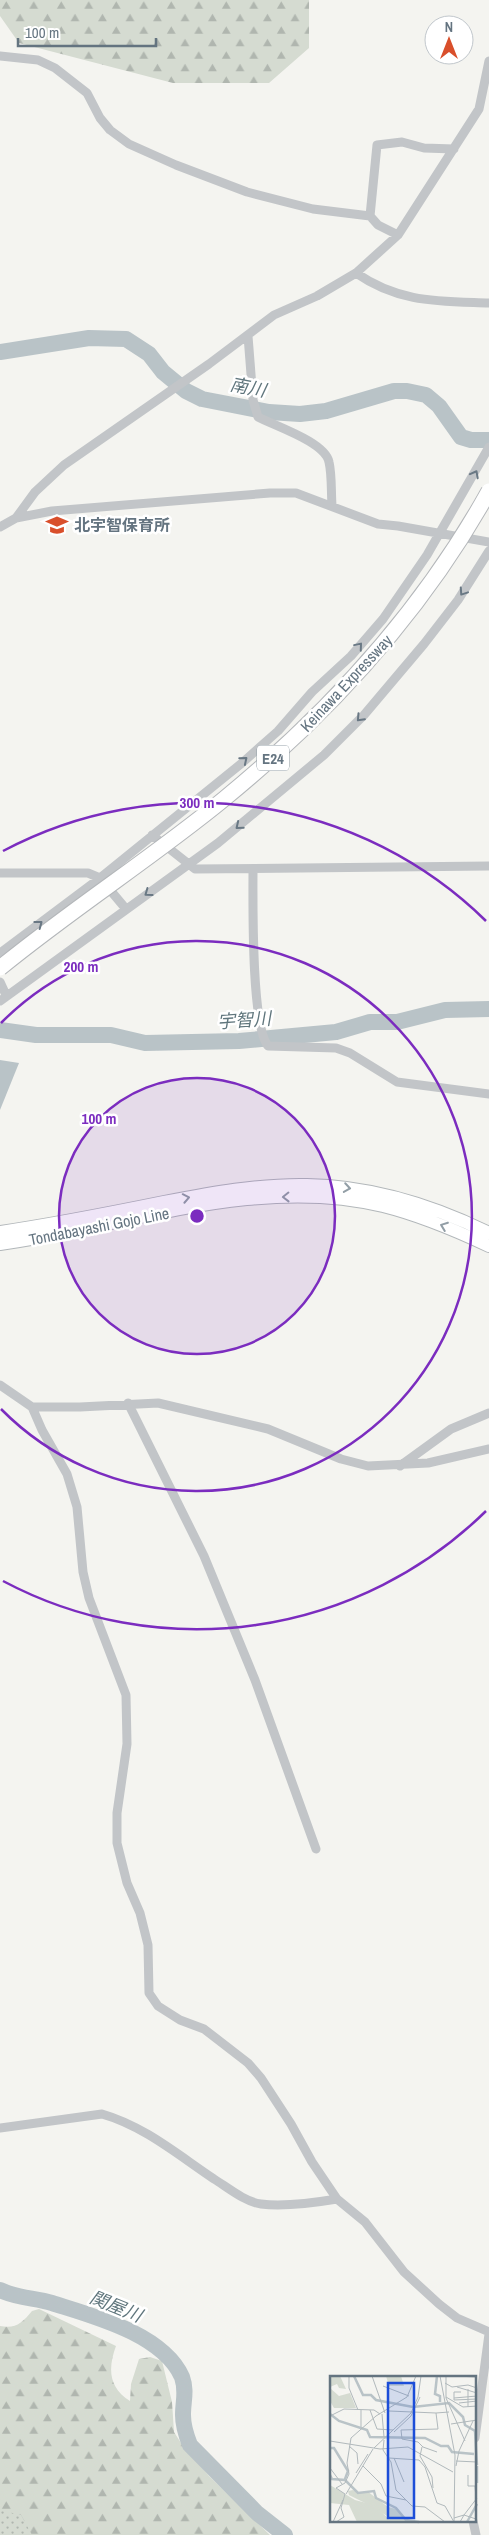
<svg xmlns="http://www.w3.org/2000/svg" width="489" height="2535" viewBox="0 0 489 2535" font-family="'Archivo Narrow','Noto Sans JP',sans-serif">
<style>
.grass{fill:url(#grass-dots)}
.forest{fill:url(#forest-firs)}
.water{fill:#b9c3c7}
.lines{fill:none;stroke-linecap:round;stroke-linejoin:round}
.river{stroke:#b9c3c7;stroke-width:16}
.secondary-casing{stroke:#b2b7ba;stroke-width:14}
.minor{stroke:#c2c5c8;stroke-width:9}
.secondary{stroke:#fff;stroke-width:12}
.motorway-bridge-casing{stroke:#b4b7ba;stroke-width:17;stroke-linecap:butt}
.motorway-bridge{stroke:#fff;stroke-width:15}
.oneway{stroke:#697884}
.oneway2{stroke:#929ea6}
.ring{fill:none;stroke:#7b2cbf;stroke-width:2.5}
.labels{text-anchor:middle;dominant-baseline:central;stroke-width:5;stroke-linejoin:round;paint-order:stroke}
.shield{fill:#fff;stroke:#929ea6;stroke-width:1}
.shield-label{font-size:15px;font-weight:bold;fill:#647480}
.poi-label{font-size:16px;font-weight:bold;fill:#647480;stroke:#fff;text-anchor:start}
.street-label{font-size:16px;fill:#647480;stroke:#fff}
.water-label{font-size:18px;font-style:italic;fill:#60767d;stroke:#fff}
.inset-river{fill:none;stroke:#b9c3c7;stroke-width:2.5}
.inset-road{fill:none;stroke:#b1b9bc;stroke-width:1}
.view{fill:#1d4ed8;fill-opacity:0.15;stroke:#1d4ed8;stroke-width:2.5}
.inset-edge{fill:none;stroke:#647480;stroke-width:2.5}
.centre{fill:#7b2cbf;stroke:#fff;stroke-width:2.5}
.ring-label{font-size:15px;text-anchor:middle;font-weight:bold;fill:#7b2cbf;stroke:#fff;stroke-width:5;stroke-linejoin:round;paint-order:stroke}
</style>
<defs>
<pattern id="grass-dots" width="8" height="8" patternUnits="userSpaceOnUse" patternTransform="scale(1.25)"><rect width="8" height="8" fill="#d5dbd1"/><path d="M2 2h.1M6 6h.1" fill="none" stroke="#b0b6af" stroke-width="1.8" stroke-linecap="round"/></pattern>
<pattern id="forest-firs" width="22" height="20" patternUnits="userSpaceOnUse" patternTransform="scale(1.25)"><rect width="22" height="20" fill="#d5dbd1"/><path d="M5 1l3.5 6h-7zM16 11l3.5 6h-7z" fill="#b0b6af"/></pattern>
</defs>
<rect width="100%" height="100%" fill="#f4f4f0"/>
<!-- grass -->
<path class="grass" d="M0,2486L43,2535H0Z"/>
<!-- forest -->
<path class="forest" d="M0,0H309V48L269,83H173L19,43L0,16Z
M39,2309L116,2346C108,2368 108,2387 130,2401L131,2384L139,2359L150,2357L162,2361L172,2402L174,2432L181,2443L209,2476L270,2535H32L21,2515L0,2510V2326C16,2329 22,2323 32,2311Z"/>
<!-- water -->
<path class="water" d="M0,1060L19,1063L0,1110Z"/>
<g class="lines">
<!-- river -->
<path class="river" d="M0,352L89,338L126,339L149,354L163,372L186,391L202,399L269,412L300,414L326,411L394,391H407L426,395L439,406L461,437L471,440H489
M0,1030L36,1035H111L145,1043L239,1041L336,1032L370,1022H397L445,1010L489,1009
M0,2290C16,2298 35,2298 52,2303C93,2316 163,2334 182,2377C187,2391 183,2401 183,2415C183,2426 186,2435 190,2445L257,2513L285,2535"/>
<!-- secondary casing -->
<g class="secondary-casing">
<path id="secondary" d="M0,1232C55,1224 110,1213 164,1202C211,1193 259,1184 307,1185C371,1186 432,1205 489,1233
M0,1244C124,1227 257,1175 383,1206C419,1215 455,1230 489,1246"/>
</g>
<!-- minor -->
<path class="minor" d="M0,56L38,60L55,68L87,93L100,118L110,130L129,144L176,165L247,192L313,209L370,216
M398,235L378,225L370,216L377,145L402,142L424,148L454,149
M356,273C399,303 439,301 489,303
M248,336L253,400L258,417C275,426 325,442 329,462C332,475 331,492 332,505
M16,518L35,492L64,465L209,364L274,315L317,296L356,273L398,235L479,109L489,61
M0,527L16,518L52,511L270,493H296L378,524L398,526L489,542
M152,835L195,869L489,866
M253,869C253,902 251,1025 268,1046L336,1048L350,1053L397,1082L489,1094
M0,873H88L100,878L126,909
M0,953L100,878L242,763L278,731L312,692L351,656L383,619L427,555L489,447
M0,982L6,995
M0,1001L218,843L324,755L364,715L424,644L458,600L489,551
M0,1385L32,1407L42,1430L67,1474L77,1507L83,1572L89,1598L126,1695L127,1744L117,1813V1843L127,1883L140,1913L148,1945L149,1993L158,2006L180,2020L204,2029L248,2063L261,2078L291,2124L312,2162L337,2199L365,2222L404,2272L439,2304L457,2318L489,2332
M128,1403L204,1556L255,1680L316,1849
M32,1407H80L158,1403L268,1429L341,1459L368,1466L428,1463L489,1449
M400,1466L451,1429L489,1413
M0,2128L102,2114C144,2126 178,2155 214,2179C227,2187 245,2202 261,2204C285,2207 313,2203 337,2199
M475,2438L489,2334
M473,2521L476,2535"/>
<!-- secondary -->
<use href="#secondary" class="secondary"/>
<!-- motorway-bridge casing -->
<g class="motorway-bridge-casing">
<path id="motorway-bridge" d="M0,968C72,909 152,858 224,799C330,712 422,612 489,491"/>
</g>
<!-- motorway-bridge -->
<use href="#motorway-bridge" class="motorway-bridge"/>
</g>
<!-- one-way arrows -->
<defs><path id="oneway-chevron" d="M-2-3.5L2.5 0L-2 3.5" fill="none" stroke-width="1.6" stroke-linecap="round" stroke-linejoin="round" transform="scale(1.25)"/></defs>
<g class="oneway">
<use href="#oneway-chevron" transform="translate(475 474) rotate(-62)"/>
<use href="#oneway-chevron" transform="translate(463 592) rotate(124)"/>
<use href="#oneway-chevron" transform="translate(359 646) rotate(-50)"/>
<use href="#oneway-chevron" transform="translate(360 718) rotate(133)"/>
<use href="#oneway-chevron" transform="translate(244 760) rotate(-40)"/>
<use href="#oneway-chevron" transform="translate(239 826) rotate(141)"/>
<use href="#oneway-chevron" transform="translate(148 893) rotate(144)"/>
<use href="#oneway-chevron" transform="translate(39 924) rotate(-37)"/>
</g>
<g class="oneway2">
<use href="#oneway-chevron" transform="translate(347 1188) rotate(9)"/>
<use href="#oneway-chevron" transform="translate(286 1197) rotate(179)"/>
<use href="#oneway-chevron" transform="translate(186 1198) rotate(-11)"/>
<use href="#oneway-chevron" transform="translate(444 1226) rotate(-159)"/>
</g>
<!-- distance rings -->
<circle cx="197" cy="1216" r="138" fill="#7b2cbf" fill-opacity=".12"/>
<g class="ring">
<circle cx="197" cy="1216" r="138"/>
<path d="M1 1023A275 275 0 1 1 1 1409"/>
<path d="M486 1511A413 413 0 0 1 3 1581M3 851A413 413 0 0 1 486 921"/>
</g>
<!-- icons -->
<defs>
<g id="school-bare" transform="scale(1.725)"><path d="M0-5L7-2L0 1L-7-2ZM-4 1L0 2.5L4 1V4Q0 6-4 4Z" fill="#d94f2b" stroke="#fff" stroke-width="2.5" paint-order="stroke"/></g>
</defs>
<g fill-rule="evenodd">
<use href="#school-bare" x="57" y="525"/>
</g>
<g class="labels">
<!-- shield labels -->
<rect class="shield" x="257" y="745.5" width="32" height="25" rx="4"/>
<g class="shield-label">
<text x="273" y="758">E24</text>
</g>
<!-- poi labels -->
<g class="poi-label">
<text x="74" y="525">北宇智保育所</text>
</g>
<!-- street labels -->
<g class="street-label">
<text transform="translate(346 683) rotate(-47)">Keinawa Expressway</text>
<text transform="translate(99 1226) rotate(-11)">Tondabayashi Gojo Line</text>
</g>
<!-- water labels -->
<g class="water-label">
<text transform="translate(248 387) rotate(11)">南川</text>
<text transform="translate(244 1020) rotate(-4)">宇智川</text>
<text transform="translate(116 2306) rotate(22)">関屋川</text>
</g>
</g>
<!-- overview -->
<g transform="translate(330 2376)">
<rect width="146" height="146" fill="#f4f4f0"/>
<path d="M0,109L25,124L44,129L62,146H27L19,129L0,127Z" fill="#d5dbd1"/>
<path d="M0,0H10L16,13L9,12L7,8L0,11ZM56,0H71L74,10H59ZM0,12L9,20L20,17L26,32H4L0,25ZM23,114L29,117L37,115L58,131L66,133L78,146H60L59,141L40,130L49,141L57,142L58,146L49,144L39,131H33L35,127L19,119L18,115Z" fill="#d5dbd1"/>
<path class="inset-river" d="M24,0L33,19H41L46,24L83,31L119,27L133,41L135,49L145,55L147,89M107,0L105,18L110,20V26M0,38L9,45L37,54L40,61L95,62L111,70H118L122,76L144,78M0,72H4L18,95L15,103M147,90V107M0,99L2,103L15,104L28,117L44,115L46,122L66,132L76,144L89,146M137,146L147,128"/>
<path class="inset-road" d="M19,0V12L28,34M42,0L55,37M110,0L125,79L124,146M116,0V22L135,65M126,0L147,1M115,7L122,11L138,9L147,12M53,10L79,20M127,11L147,17M138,13V31M131,16H124V24L147,23M116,21L133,31L147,30M124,22L147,20M129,27L147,25M40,34L47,53L63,54M59,35L106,37M52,38L54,61M0,40L14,33L44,34L50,38M107,45L106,37L119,36M121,48L147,44M31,51V34M71,54L72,63L88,66L93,71L107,76M71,54L108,53L107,45M64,56L81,40L90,21M54,64L53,74L61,86L66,114L82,130L95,131L115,146M0,65L50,73L78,71L123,96M19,70L27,77L28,88M92,71L90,80L102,101L103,112M44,72L81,37L88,21L91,0M59,82L89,84L95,91L107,127L115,130L124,146M64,82L74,106M126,85L147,86M33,90L51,108L56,120L76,124M126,90L129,75L143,45M0,92L12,108M26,97L38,78M138,99V110H145L146,122M15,118L6,112L15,107L19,98L17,87L21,62L46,40L77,21L86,0M16,118L43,73M124,142L134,139L147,122M3,146L13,124M6,146L14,141L11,132L15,118M130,146L134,139L146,143"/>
<path class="view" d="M58,7H84V142H58Z"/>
<rect width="146" height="146" class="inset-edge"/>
</g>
<circle cx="197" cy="1216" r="8" class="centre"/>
<g class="ring-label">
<text x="197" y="808">300 m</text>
<text x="81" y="972">200 m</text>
<text x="99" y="1124">100 m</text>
</g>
<!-- north arrow -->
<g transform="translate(449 40)"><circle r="24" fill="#ffffff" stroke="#c1c7cc"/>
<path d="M0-4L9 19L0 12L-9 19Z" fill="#d94f2b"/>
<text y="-8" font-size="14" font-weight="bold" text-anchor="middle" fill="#647480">N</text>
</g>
<!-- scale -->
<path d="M18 38v8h138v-8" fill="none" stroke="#647480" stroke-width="2.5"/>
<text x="25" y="38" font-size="15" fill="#647480" stroke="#ffffff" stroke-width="4" paint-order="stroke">100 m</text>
</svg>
